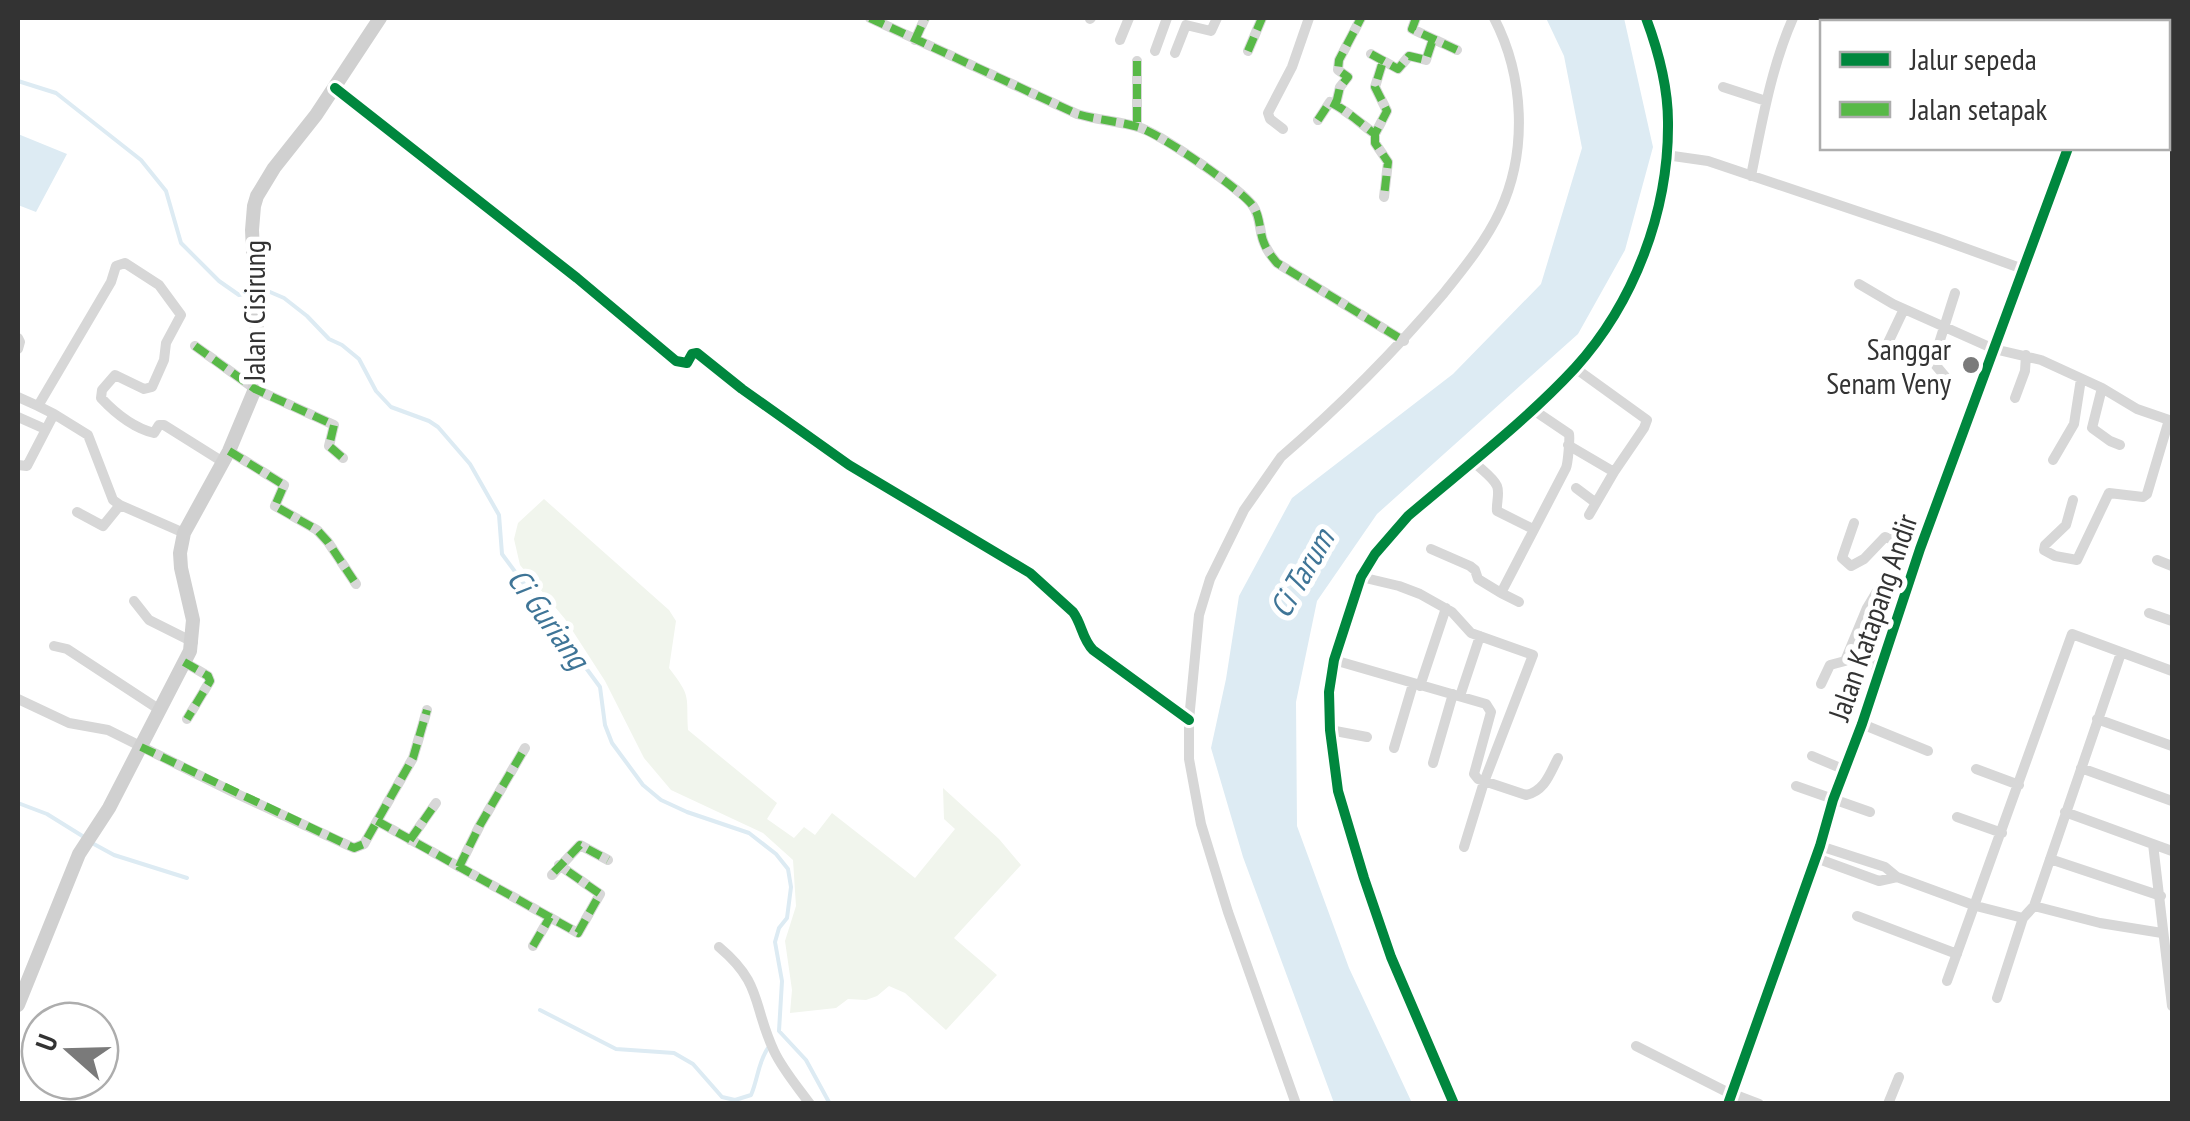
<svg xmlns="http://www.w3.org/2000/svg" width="2190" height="1121" viewBox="0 0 2190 1121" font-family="'PT Sans Narrow',sans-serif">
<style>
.green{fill:#f1f5ed}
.water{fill:#ddebf3}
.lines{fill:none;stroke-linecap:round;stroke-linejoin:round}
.stream{stroke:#ddebf3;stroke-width:4}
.street{stroke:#d7d7d7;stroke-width:10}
.secondary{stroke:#d0d0d0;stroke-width:14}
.quiet{stroke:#58b947;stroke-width:8;stroke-dasharray:15 8;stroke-linecap:butt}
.cycleway-casing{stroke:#fff;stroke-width:16}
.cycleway{stroke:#00873e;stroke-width:10}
.poi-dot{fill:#7a7a7a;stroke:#fff;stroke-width:4}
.labels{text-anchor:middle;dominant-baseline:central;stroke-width:10;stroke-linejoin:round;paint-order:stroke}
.street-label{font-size:30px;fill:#333;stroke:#fff}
.poi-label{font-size:30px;fill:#333;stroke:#fff;text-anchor:end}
.water-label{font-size:32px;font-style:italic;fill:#3f7597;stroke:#fff}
</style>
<rect width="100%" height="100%" fill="#fff"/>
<!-- green -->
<path class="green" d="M544,499L669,610L676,621L669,668C692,698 686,695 688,730L777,803L767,819L794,838L804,827L815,835L832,813L915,878L955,829L944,819L943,788L999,839L1021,865L954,938L997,975L946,1030L905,993L889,986L877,996L866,1000L848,999L836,1008L790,1013L792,990L785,941L796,906L793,860L763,833L671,790L644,758L605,681L565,619L520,565L514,539L518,523Z"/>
<!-- water -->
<path class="water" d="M1546,18H1624L1653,147L1625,250L1578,334L1377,514L1317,601L1296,702L1297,826L1349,968L1412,1103H1334L1243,857L1211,748L1226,679L1239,596L1292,498L1453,374L1541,284L1582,148L1564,56Z
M18,134L67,154L36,212L18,205Z"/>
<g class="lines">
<!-- stream -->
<path class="stream" d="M18,81L56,93L141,160L166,191L181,243L219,281L239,295L263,289L284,298L307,316L329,339L342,345L359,359L376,391L391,407L429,421L438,427L470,464L499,515L502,554L600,687L605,725L612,743L643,785L661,800L687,812L749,833L776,854L788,869L791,887L787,918L779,928L775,942L782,981L779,1031L806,1060L830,1104
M18,803L47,814L84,837
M92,843L114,855L187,878
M540,1010L616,1049L674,1053L693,1064L722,1097L735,1100L751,1095C758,1079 758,1062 768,1048"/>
<!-- street -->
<path class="street" d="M870,18L1077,114C1097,120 1118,121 1138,127C1159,133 1241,189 1253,206C1261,217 1259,232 1264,243C1267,251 1272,257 1277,263L1404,341
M1416,18L1412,29L1457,50
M1090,19L1091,18
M915,40L925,18
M1120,40L1129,18
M2168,43L2172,45
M1155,51L1167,18
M1248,51L1262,18
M1175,53L1186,25L1211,31L1217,18
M1371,54L1398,69L1409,56L1426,60L1433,39
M1137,61V127
M1723,87L1766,101
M335,88L577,278L676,361L687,363L692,354L697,353L742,389L849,465L1030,573L1073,612C1082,624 1082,639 1093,650L1189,720
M1336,104L1340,87L1348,77L1338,70L1339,60L1361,18
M1318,120L1330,102C1345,109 1361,124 1375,134L1387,111L1375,87L1383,61
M1283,129L1270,119L1268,113L1292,67L1309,18
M1375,134V143L1388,162L1384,197
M1666,155L1708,161L1937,238L2023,269
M1751,176C1762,122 1771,68 1793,18
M1859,284L1893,304L1994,349L2041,360L2102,388L2137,409L2169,420L2147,494L2143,497L2109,493L2077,560L2055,556L2044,550L2045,545L2066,525L2073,500
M18,338L20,342L18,349
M195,346L255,389L334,425L329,446L343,458
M1886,347L1904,309
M1575,368L1647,420L1644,428L1614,472
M2102,388L2092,428L2110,441L2120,445
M18,397L38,406L111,282L116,266L125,263L159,285L181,315L166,343L164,360L152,387L144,389L115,375L102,390L101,398C116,414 134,428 154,433L159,425H164L223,462
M2015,398L2025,371L2026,355
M1943,399L1948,380L1933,362L1955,293
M54,414L88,435L113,500L120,505
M18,417L45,429
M1568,445L1614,472L1589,515
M229,451L284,485L275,506L317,530L328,542L356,584
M2053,460L2074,424L2081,379
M1473,461C1479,468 1493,477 1497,486C1500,493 1496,504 1497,511L1533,529
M18,465L27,466L54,414L38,406
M1576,488L1596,503
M77,512L103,526L120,505L184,533
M1854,523L1842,558L1851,566L1864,559L1885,537L1920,549
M1431,549L1470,566L1475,570L1478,579L1501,593
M2157,560L2172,566
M1361,577L1399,586L1420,594L1452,612L1471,633L1533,655L1484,782L1464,847
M134,601L149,620L193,642
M1519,602L1501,593L1566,468C1568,463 1570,438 1569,434L1532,409
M2149,613L2172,621
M54,646L67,649L160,710
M1848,657L1881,667
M1334,660L1486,704L1491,712L1474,774L1478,779L1526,795C1545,791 1550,773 1558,758
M184,662L208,676L210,681L187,719
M1821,684L1830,665L1845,661L1867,608L1885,578
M1420,686L1446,608
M1460,696L1480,636
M18,699L69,723L108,730L233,792L354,848L364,844L413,758L427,710
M2097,719L2172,746
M1862,724L1928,751
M1330,730L1367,737
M1394,748L1413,684
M1812,756L1845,770
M1433,763L1453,694
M2081,768L2172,801
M1976,769L2019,785
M1796,786L1870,812
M2065,812L2172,851
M1957,817L2002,833
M377,821L578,933L600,894L559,865
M410,840L436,803
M2153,844L2172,1006
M1820,846L1885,867L1897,877L1976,906L2023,918
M1816,858L1879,881L1897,877
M2050,859L2161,896
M459,867L480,825L525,748
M552,875L580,845L608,860
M2034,906L2100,923L2162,933
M1857,916L1957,954
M533,946L550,917
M719,947C763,984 752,1004 774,1051C783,1070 797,1086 810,1104
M1947,981L2072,634L2172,671
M1997,998L2023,918L2034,906L2121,653
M1636,1046L1725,1091L1759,1104
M1296,1104L1228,912L1201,824L1189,759V720L1199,615L1210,579L1244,510L1281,457C1339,407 1394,352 1444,293C1464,268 1486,241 1500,211C1528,151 1524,76 1494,18
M1454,1104L1391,957L1364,878L1338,791L1330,730L1329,692L1334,660L1361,577L1375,554L1408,516C1463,469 1526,421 1575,368C1634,303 1669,211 1668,122C1668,88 1658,50 1646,18
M1888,1104L1899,1077"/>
<!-- secondary -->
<path class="secondary" d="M2119,22L2121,18
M18,1005L79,854L109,808L190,651L193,620L181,568L180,553L184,533L229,451L255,389L257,332L252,230L254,206L257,196L274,168L316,115L380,18
M1728,1104L1820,846L1833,800L1862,724L1920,549L2068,148"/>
<!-- quiet -->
<path class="quiet" d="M870,18L1077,114C1097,120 1118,121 1138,127C1159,133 1241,189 1253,206C1261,217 1259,232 1264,243C1267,251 1272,257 1277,263L1404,341
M1416,18L1412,29L1457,50
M915,40L925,18
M1248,51L1262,18
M1371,54L1398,69L1409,56L1426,60L1433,39
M1137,61V127
M1336,104L1340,87L1348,77L1338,70L1339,60L1361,18
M1318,120L1330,102C1345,109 1361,124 1375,134L1387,111L1375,87L1383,61
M1375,134V143L1388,162L1384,197
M195,346L255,389L334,425L329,446L343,458
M229,451L284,485L275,506L317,530L328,542L356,584
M184,662L208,676L210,681L187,719
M141,747L354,848L364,844L413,758L427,710
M377,821L578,933L600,894L559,865
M410,840L436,803
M459,867L480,825L525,748
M554,872L580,845L608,860
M533,946L550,917"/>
<!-- cycleway casing -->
<g class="cycleway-casing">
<path id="cycleway" d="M335,88L577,278L676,361L687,363L692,354L697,353L742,389L849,465L1030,573L1073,612C1082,624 1082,639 1093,650L1189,720
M1454,1104L1391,957L1364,878L1338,791L1330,730L1329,692L1334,660L1361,577L1375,554L1408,516C1463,469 1526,421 1575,368C1634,303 1669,211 1668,122C1668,88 1658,50 1646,18
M1728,1104L1820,846L1833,800L1862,724L1920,549L2068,148"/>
</g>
<!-- cycleway -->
<use href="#cycleway" class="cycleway"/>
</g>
<!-- markers -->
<circle class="poi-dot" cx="1971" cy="365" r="10"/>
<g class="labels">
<!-- street labels -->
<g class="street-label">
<text transform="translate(253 311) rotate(-90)">Jalan Cisirung</text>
<text transform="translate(1872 617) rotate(-71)">Jalan Katapang Andir</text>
</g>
<!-- poi labels -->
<g class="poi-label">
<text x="1951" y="348">Sanggar<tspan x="1951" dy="34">Senam Veny</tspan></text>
</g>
<!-- water labels -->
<g class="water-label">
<text transform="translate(1301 573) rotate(-60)">Ci Tarum</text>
<text transform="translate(549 618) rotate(54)">Ci Guriang</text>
</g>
</g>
<!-- border -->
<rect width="2190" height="1121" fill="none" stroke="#333333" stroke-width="40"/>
<!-- legend -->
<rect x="1820" y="20" width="350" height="130" fill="#ffffff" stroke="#adadad" stroke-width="2.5"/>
<rect x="1840" y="52" width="50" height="15" fill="#00873e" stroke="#adadad" stroke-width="2.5"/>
<text x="1910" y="70" font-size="30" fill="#333333">Jalur sepeda</text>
<rect x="1840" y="102" width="50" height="15" fill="#58b947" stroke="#adadad" stroke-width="2.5"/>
<text x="1910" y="120" font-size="30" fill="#333333">Jalan setapak</text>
<!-- north arrow -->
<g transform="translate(70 1051) rotate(290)"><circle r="48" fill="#ffffff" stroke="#adadad" stroke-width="2.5"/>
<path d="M0-8L18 38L0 25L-18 38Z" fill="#7a7a7a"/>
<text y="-15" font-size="28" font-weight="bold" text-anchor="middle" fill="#333333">U</text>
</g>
</svg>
